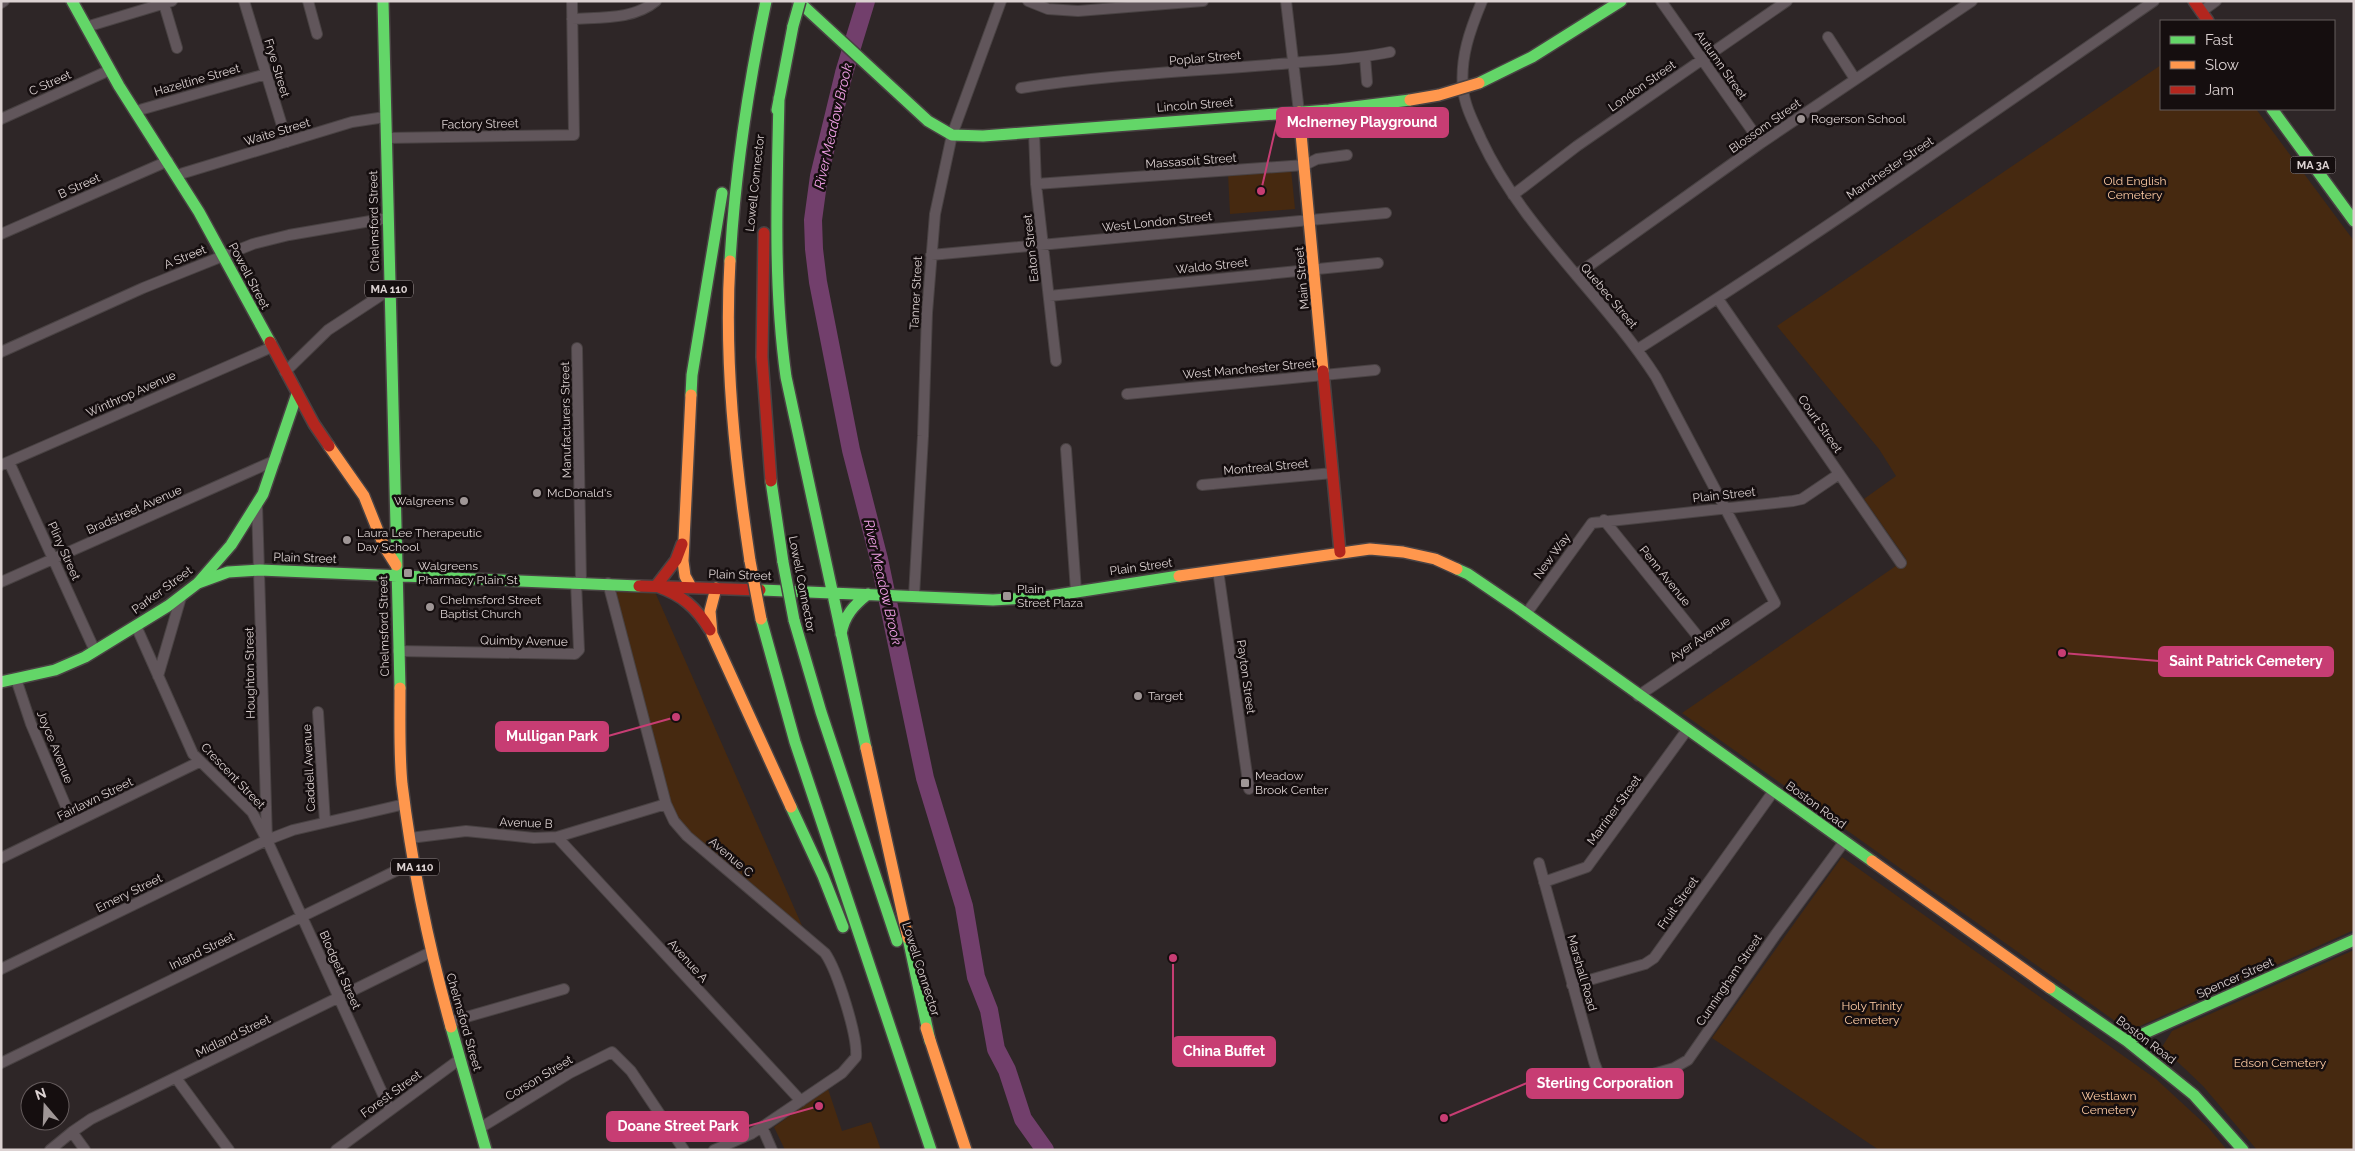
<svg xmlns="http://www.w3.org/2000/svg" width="2355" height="1151" viewBox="0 0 2355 1151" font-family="Raleway,sans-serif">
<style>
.green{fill:#462910}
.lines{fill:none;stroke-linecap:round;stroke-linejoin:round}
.river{stroke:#723f6c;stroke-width:18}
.street-casing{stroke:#494243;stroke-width:12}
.fast-casing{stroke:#494243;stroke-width:14}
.slow-casing{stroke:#494243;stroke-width:14}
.jam-casing{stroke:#494243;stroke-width:14}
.street{stroke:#61565b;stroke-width:10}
.fast{stroke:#63d668;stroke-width:11}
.slow{stroke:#ff974d;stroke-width:11}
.jam{stroke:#b3261e;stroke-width:11}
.fast-bridge-casing{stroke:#494243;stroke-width:14;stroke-linecap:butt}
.slow-bridge-casing{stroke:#494243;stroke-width:14;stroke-linecap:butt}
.fast-bridge{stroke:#63d668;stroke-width:11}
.slow-bridge{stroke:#ff974d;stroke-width:11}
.poi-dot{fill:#9f9696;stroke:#150e0f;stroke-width:2}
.labels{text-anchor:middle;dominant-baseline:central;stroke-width:5;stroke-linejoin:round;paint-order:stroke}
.shield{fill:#150e0f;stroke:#a09798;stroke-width:1}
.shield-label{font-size:11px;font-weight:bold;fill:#dcd2d2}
.street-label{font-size:12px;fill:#dcd2d2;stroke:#150e0f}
.poi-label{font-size:12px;fill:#dcd2d2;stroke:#150e0f;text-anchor:start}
.park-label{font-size:12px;fill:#ffcca4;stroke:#150e0f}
.water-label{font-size:14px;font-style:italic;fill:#f1a0e7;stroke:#150e0f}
.leader{fill:none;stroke:#c73d73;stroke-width:2}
.callout-dot{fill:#c73d73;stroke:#150e0f;stroke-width:2}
.callout{fill:#c73d73;stroke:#c73d73;stroke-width:2}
.callout-label{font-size:14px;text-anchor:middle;font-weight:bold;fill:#fff}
</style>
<rect width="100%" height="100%" fill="#2e2627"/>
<!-- green -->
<path class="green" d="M2161,65V109H2256L2354,241V930L2129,1031L1682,713L1906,559L1864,499L1896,476L1879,449L1777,326Z
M1291,169L1295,209L1230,214L1228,173Z
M608,583L655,592L807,937L674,821Z
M1842,857L2156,1079L2207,1126L2227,1150H1879L1712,1038Z
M2354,950V1150H2257L2203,1086L2162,1047L2172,1031Z
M828,1089L842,1131L871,1122L881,1150H785L774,1127Z"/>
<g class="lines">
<!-- river -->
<path class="river" d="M866,1L844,73L819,176L813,220L814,249L818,282L851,450L879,559L925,778L964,906L976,977L989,1010L996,1049L1007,1070L1023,1119L1045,1150"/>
<!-- street casing -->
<g class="street-casing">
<path id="street" d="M244,1L287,142
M308,1L317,34
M1028,1L1048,9L1078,11L1203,1
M1286,1L1299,112
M1482,1C1470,30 1460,57 1463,89C1465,107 1474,123 1481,139C1523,229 1602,294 1656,377L1775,603L1638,696
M1661,1L1761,143
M1,3L4,1
M164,4L177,48
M2201,12L2216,1
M572,19C601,17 633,20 656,1
M86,27L172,1
M1828,37L1855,79
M1365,57L1367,82
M1021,88C1111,74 1202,71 1292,63C1325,60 1358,59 1390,52
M136,111L266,74
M1,119L110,70
M1034,132L1036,184L1056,361
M386,138L574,135L572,1
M177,175L352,122L385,117
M1036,184L1305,165L1317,159L1347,155
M1513,195L1577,146L1787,1
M1,234L168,161
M931,255L1386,213
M1576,275L1761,143L1972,1
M1049,296L1378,263
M1718,299L1901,563
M577,348L581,582
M1638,349C1813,239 1983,119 2154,1
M1,352L143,288L253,244L289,235L388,218
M285,372L328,330L389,290
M1127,394L1375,370
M1066,449L1076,591
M9,462L95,651
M1,465L272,347
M1202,485L1333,473
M257,505L267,840L390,1110
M1604,520L1708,649
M1218,570L1249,789
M1,582L276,460
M608,583L666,804L674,821L687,836L825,953C837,970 858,1036 856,1057L842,1073L768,1123L751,1134L714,1150
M914,596L923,436L927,313L935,214L952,135L1001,1
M1526,614L1592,523L1793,501L1802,499L1839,474
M136,626L193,754L252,812L267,840L293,830L405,804
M398,651L575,654L579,650L576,582
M158,676L181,597
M16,679L31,724L73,823
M318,712L325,822
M557,837L801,1101
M410,838L466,831L534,838L557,837L666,804
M1,858L199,762
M1539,863L1594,1062L1604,1088L1674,1068L1688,1060L1776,934L1844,842
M1544,882L1587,867L1687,730
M1,969L267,840
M1572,985L1645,964L1654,958L1773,792
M449,1022L564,989
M1,1063L414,862
M176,1078L229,1150
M762,1127L772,1150
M480,1128L570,1073L612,1052L631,1071L684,1150
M72,1132L85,1150
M50,1150L72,1132L91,1119L431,952
M336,1150L460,1059"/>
</g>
<!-- fast casing -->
<g class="fast-casing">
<path id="fast" d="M72,1L119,86L199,212L270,342
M383,1L400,688
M798,1L928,121L952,135L983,136L1329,110L1410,100
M1479,83L1532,57L1621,1
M779,98C777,191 773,284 786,377L866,748
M2272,109L2354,221
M777,110L793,26
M730,261C735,173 748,87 766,1
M691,395L692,375L722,193
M771,481L783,562
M1457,569L1468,574L1518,608L1872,861
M198,583L228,572L260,570L639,586
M760,590L993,600L1044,597L1179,576
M761,619L795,742L931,1150
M794,620L821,712L897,941
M841,634C844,616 854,605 868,594
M1,682L55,670L85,657L168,606L198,583L231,545L263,494L297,394
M791,807L823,876L843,927
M908,938L930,1041
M2050,988L2127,1041L2194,1095L2243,1150
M451,1027L486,1150
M2127,1041L2354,940"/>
</g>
<!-- slow casing -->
<g class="slow-casing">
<path id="slow" d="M1299,112L1323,371
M730,261C724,361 735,461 750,561
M329,446L364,496L384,546L396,565
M1179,576L1370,549L1403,552L1435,559L1457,569
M691,587L685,576L683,561L691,395
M716,588L710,611L712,634L791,807
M400,688C400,720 399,753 402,784C412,866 429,948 451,1027
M866,748L908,938
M1872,861L2050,988
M926,1028L966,1150"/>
</g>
<!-- jam casing -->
<g class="jam-casing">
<path id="jam" d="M2194,1L2208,21
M764,233L762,357L771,481
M270,342L314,424L329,446
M1323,371L1340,552
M682,544L676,560L656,586C682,595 696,607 710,630
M639,586L760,590"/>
</g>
<!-- street -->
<use href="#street" class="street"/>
<!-- fast -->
<use href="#fast" class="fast"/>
<!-- slow -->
<use href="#slow" class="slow"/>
<!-- jam -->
<use href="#jam" class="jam"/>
<!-- fast-bridge casing -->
<g class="fast-bridge-casing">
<path id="fast-bridge" d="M793,26L800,1
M783,562L794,620"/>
</g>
<!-- slow-bridge casing -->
<g class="slow-bridge-casing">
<path id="slow-bridge" d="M1410,100L1439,95L1479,83
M750,561L761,619"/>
</g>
<!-- fast-bridge -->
<use href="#fast-bridge" class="fast-bridge"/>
<!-- slow-bridge -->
<use href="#slow-bridge" class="slow-bridge"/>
</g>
<!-- markers -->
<g class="poi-dot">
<circle cx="1801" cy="119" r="5"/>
<circle cx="537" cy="493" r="5"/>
<circle cx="464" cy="501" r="5"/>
<circle cx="347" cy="540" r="5"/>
<rect x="403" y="568" width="10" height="10" rx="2.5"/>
<rect x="1002" y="591" width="10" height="10" rx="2.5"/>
<circle cx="430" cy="607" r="5"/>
<circle cx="1138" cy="696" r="5"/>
<rect x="1240" y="778" width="10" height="10" rx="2.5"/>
</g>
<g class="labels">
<!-- shield labels -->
<g class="shield">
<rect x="2290.5" y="156.5" width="45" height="17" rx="4"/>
<rect x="365" y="280.5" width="48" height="17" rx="4"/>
<rect x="391" y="858.5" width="48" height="17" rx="4"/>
</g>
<g class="shield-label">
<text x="2313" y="165">MA 3A</text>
<text x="389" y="289">MA 110</text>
<text x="415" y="867">MA 110</text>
</g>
<!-- street labels -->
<g class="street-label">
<text transform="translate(1205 58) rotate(-5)">Poplar Street</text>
<text transform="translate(1721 65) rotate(55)">Autumn Street</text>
<text transform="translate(277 68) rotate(73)">Frye Street</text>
<text transform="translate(197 80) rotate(-16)">Hazeltine Street</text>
<text transform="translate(50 83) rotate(-24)">C Street</text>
<text transform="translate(1642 86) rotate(-35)">London Street</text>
<text transform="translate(1195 105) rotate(-4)">Lincoln Street</text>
<text transform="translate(480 124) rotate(-1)">Factory Street</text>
<text transform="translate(1765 126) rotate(-35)">Blossom Street</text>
<text transform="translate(277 132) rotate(-17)">Waite Street</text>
<text transform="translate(1191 161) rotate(-4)">Massasoit Street</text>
<text transform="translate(1890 168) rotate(-34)">Manchester Street</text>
<text transform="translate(755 183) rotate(-84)">Lowell Connector</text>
<text transform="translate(79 186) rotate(-24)">B Street</text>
<text transform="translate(374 221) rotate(-91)">Chelmsford Street</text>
<text transform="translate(1157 222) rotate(-6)">West London Street</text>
<text transform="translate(1031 248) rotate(-96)">Eaton Street</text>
<text transform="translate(185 257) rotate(-22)">A Street</text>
<text transform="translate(1212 266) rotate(-6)">Waldo Street</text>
<text transform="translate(249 276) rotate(62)">Powell Street</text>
<text transform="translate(1302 278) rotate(-95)">Main Street</text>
<text transform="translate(916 293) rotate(-87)">Tanner Street</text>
<text transform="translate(1609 296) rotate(50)">Quebec Street</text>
<text transform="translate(1249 369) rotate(-5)">West Manchester Street</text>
<text transform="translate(131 394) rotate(-24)">Winthrop Avenue</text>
<text transform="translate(566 420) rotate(-91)">Manufacturers Street</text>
<text transform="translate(1820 424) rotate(55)">Court Street</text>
<text transform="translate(1266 467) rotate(-5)">Montreal Street</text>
<text transform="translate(1724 495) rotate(-6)">Plain Street</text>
<text transform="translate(134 510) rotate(-24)">Bradstreet Avenue</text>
<text transform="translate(64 551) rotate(66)">Pliny Street</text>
<text transform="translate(1552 556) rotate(-54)">New Way</text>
<text transform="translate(305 558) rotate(2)">Plain Street</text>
<text transform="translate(1141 567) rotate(-8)">Plain Street</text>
<text transform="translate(740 575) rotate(2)">Plain Street</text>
<text transform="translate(1665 576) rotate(51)">Penn Avenue</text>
<text transform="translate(802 584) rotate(79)">Lowell Connector</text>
<text transform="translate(162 590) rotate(-36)">Parker Street</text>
<text transform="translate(384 626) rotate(-91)">Chelmsford Street</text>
<text transform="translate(1700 639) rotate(-34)">Ayer Avenue</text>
<text transform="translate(524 641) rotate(1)">Quimby Avenue</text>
<text transform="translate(250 673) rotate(-91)">Houghton Street</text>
<text transform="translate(1246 677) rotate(82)">Payton Street</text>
<text transform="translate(55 747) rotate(68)">Joyce Avenue</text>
<text transform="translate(309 768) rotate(-93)">Caddell Avenue</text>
<text transform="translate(233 776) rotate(46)">Crescent Street</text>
<text transform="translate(95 799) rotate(-26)">Fairlawn Street</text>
<text transform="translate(1816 805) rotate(36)">Boston Road</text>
<text transform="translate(1614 810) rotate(-54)">Marriner Street</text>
<text transform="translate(526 823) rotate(2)">Avenue B</text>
<text transform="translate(731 857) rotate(40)">Avenue C</text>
<text transform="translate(129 893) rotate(-26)">Emery Street</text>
<text transform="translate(1678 903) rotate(-55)">Fruit Street</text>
<text transform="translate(202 951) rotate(-26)">Inland Street</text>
<text transform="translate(688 961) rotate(48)">Avenue A</text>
<text transform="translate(921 969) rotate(72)">Lowell Connector</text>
<text transform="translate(340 970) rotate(66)">Blodgett Street</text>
<text transform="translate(1582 973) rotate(74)">Marshall Road</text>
<text transform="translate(2235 978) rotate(-24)">Spencer Street</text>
<text transform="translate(1729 980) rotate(-56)">Cunningham Street</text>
<text transform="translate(464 1022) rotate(74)">Chelmsford Street</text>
<text transform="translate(233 1036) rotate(-26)">Midland Street</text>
<text transform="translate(2146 1040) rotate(37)">Boston Road</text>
<text transform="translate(539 1078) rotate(-31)">Corson Street</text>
<text transform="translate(391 1094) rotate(-36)">Forest Street</text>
</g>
<!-- poi labels -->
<g class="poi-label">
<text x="1811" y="119">Rogerson School</text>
<text x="547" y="493">McDonald's</text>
<text x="454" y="501" text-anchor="end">Walgreens</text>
<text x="357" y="533">Laura Lee Therapeutic<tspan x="357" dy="14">Day School</tspan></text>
<text x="418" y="566">Walgreens<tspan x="418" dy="14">Pharmacy Plain St</tspan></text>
<text x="1017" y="589">Plain<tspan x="1017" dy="14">Street Plaza</tspan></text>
<text x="440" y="600">Chelmsford Street<tspan x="440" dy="14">Baptist Church</tspan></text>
<text x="1148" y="696">Target</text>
<text x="1255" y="776">Meadow<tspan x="1255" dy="14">Brook Center</tspan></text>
</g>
<!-- park labels -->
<g class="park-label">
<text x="2135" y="181">Old English<tspan x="2135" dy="14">Cemetery</tspan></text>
<text x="1872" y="1006">Holy Trinity<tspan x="1872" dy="14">Cemetery</tspan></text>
<text x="2280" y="1063">Edson Cemetery</text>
<text x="2109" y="1096">Westlawn<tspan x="2109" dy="14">Cemetery</tspan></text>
</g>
<!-- water labels -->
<g class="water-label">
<text transform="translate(833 126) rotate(-77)">River Meadow Brook</text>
<text transform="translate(883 582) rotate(77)">River Meadow Brook</text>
</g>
</g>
<!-- callouts -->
<path class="leader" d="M1261 191L1277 122M2062 653L2159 661M676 717L608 736M1173 958L1173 1051M1444 1118L1527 1083M819 1106L748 1126"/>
<g class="callout-dot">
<circle cx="1261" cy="191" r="5"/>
<circle cx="2062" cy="653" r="5"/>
<circle cx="676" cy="717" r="5"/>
<circle cx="1173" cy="958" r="5"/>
<circle cx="1444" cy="1118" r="5"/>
<circle cx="819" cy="1106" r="5"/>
</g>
<g class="callout">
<rect x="1277" y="108" width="171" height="29" rx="5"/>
<rect x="2159" y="647" width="174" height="29" rx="5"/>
<rect x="496" y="722" width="112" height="29" rx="5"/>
<rect x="1173" y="1037" width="102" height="29" rx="5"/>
<rect x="1527" y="1069" width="156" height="29" rx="5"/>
<rect x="607" y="1112" width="141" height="29" rx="5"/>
</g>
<g class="callout-label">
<text x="1362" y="127">McInerney Playground</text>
<text x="2246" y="666">Saint Patrick Cemetery</text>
<text x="552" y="741">Mulligan Park</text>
<text x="1224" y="1056">China Buffet</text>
<text x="1605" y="1088">Sterling Corporation</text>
<text x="678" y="1131">Doane Street Park</text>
</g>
<!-- border -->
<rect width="2355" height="1151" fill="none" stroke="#dcd2d2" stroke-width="5"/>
<!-- legend -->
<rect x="2160" y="20" width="175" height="90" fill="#150e0f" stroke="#655c5d"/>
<rect x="2170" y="36" width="25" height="8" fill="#63d668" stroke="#655c5d"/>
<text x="2205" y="45" font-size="15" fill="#dcd2d2">Fast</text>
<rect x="2170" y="61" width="25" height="8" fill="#ff974d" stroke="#655c5d"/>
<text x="2205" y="70" font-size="15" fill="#dcd2d2">Slow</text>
<rect x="2170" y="86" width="25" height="8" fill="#b3261e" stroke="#655c5d"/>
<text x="2205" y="95" font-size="15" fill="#dcd2d2">Jam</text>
<!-- north arrow -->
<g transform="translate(45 1106) rotate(341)"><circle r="24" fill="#150e0f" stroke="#655c5d"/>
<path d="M0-4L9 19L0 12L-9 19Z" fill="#9f9696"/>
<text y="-8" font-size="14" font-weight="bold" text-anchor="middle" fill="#dcd2d2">N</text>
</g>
</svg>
